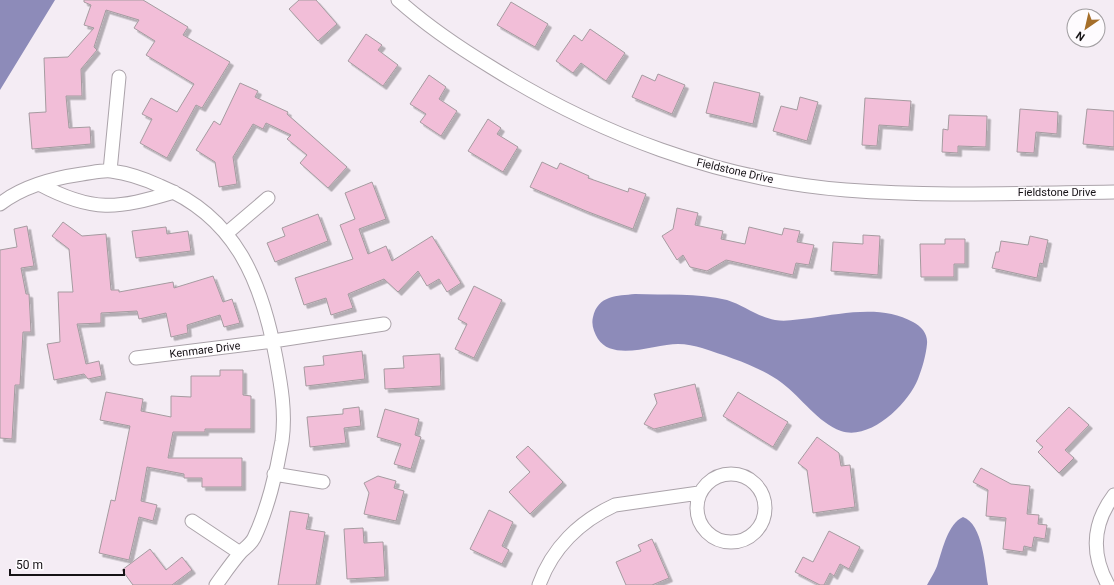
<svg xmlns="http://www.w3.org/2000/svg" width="1114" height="585" viewBox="0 0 1114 585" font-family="Roboto,sans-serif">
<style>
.water{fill:#8d8bb9}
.building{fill:#f2bed8;stroke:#a59ba0;filter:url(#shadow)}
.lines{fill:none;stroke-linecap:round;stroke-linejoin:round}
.minor-casing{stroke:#aba3aa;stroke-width:15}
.minor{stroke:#fff;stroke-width:13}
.labels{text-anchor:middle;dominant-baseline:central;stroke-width:3;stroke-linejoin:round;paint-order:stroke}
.street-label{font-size:11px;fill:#151215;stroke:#fefbfe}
</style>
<defs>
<filter id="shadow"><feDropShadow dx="3.5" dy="3.5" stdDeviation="0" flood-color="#0004"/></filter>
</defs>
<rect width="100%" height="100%" fill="#f4ecf4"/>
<!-- water -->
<path class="water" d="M0,0H55L0,90Z
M635,294C664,295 698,293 727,300C743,305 758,317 775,320C787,322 799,319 811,318C843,313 884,305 913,322C922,327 928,334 927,344C926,355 922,369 918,379C908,404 870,441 841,431C817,422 802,398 782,383C759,366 729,357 702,348C695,346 686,344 678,344C656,344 613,362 598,339C594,332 591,325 593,317C598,295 617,296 635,294Z
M963,517C983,524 985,567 988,585H927C931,578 936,570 938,563C943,548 948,524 963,517Z"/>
<!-- building -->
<path class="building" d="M84,0H143L188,27L183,35L230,62L202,108L196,105L167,158L140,143L152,119L142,114L151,98L177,112L194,84L146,55L155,41L134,28L139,20L106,10L94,47L97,50L81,69L82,96H66L69,128L90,127L91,144L32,149L29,113L46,112L44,58L68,57L94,28L84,25L91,5L84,2Z
M299,0H316L337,24L318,41L289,9Z
M511,2L548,24L535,47L497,25Z
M590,29L625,53L606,81L581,63L573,73L556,61L574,35L582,41Z
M366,34L382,45L378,50L398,65L383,86L348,61Z
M658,74L685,85L672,114L632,97L642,75L655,81Z
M429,75L446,87L439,99L457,111L441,136L420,122L426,114L410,104Z
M714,82L760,93L753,124L706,113Z
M240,83L258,91L255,97L288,112L287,114L347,167L328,188L300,163L307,155L287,139L291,135L266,123L263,129L253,124L233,157L237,184L219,187L215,162L196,150L214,121L220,125Z
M800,97L818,102L807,141L773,131L781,106L797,110Z
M865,98L911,101L909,127L879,125L877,146L862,145Z
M1020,109L1058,112L1057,134L1036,132L1034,153L1017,152Z
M1087,109L1114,111V147L1083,144Z
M949,115L987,116L986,147L958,146V153L942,152L943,129L948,130Z
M488,119L501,128L497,134L518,147L503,172L468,151Z
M542,162L557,169L560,163L589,176L588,178L628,192L629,188L646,194L633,229L586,211L530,187Z
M372,182L386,219L359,229L368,254L386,246L392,261L432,236L461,283L447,292L439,279L427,286L418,271L398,292L384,279L348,294L353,308L331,315L326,298L304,305L295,278L353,259L340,225L355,219L345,193Z
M677,208L698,213L695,225L723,231L721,239L745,244L749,227L782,235L784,228L800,231L797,242L814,245L809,265L796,263L793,275L726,260L707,271L690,267L683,255L677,260L662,236L673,229Z
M318,214L328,241L275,262L267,243L285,236L282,228Z
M63,222L82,236L106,234L111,290H119V292L173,282L174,288L213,276L223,302L232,299L240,323L224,327L220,315L187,325L188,333L171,337L166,313L139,319L137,311L101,313V323L77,324L86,364L99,361L102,376L88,379L84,374L54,380L47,344L60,342L58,292H73L69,249L52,236Z
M27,226L34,266L21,268L26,294H29L31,332H23L20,385H15L12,439L0,438V250L17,247L14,229Z
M166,227L167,234L188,231L191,251L136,258L132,231Z
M863,235L880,236L878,275L831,271L833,242L863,244Z
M1030,236L1048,240L1043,264L1040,263L1037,278L992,268L996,252H999L1001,241L1028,245Z
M945,239H965V264H954V277H921L920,244H945Z
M474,286L502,300L474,358L455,349L467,324L458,319Z
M362,351L365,379L306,386L304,367L324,365L323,356Z
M440,354L441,386L385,389L384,369L404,368L403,356Z
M220,370H243V395L251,396V429H205V432H173L168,458H242V487H202V478H184V474L147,467L141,501L157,505L153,521L139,517L129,560L99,553L111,500L115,501L130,426L100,420L106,392L143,399L141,411L171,417V396L191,397V376H220Z
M695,384L703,417L654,429L644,424L657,403L654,394Z
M738,392L788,422L773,447L723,416Z
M359,407L361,426L344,428L346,443L310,447L307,417L343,414V409Z
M1069,407L1089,425L1065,450L1074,458L1059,473L1038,452L1043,447L1036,441Z
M385,409L419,419L415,435L421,437L411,469L394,464L401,444L377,437Z
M817,437L839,453L841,466L850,465L855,507L813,513L807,470L798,463Z
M528,446L563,482L530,514L509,492L530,472L516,457Z
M981,468L1011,484L1030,486L1027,514L1039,515L1038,524L1047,525L1045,539L1034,537L1032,548L1024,546L1023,552L1003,549L1006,518L986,516L988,490L973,482Z
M378,476L396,481L394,488L404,491L396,521L364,514L369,493L364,483Z
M489,510L513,522L502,546L509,550L502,564L470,549Z
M290,511L309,514L306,529L325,532L316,585H278Z
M363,528L364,543L383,542L385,577L347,579L344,529Z
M829,531L860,547L849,569L840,564L834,576L830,573L824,585H820L795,572L803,557L813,562Z
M652,539L669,578L652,585H626L616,562L641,551L638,545Z
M150,549L166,570L182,557L192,570L172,585H133L122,570Z"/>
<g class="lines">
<!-- minor casing -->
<g class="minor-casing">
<path id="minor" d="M398,0C427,26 458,47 491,67C598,134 719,180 846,190C935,197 1025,193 1114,192
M110,171L119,77
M39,184C93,213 117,209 174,192
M0,204C23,186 54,178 82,174C91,173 102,170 111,171C127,173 145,179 160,186C236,217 262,282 276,358C281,385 286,413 282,441C277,471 267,511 254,538C251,544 245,548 241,552C232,562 224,574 216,585
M227,233L268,198
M136,358L273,341L384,324
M697 508a34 34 0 1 1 68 0a34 34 0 1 1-68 0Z
M274,474L323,482
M192,521L240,553
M539,585C552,548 580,521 615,505L699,493
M1108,585C1091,554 1092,524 1114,495"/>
</g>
<!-- minor -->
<use href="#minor" class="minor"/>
</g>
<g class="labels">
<!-- street labels -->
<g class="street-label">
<text transform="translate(735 171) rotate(13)">Fieldstone Drive</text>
<text x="1057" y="192">Fieldstone Drive</text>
<text transform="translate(205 350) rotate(-7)">Kenmare Drive</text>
</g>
</g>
<!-- north arrow -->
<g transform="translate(1086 28) rotate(214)"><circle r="19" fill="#fefbfe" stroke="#a19ea1"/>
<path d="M0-3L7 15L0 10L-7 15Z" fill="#a56e2a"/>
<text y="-6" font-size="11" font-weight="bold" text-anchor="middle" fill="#151215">N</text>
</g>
<!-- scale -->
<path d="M10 569v6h114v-6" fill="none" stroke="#151215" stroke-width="2"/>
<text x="16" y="569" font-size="12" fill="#151215" stroke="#fefbfe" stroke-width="3" paint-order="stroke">50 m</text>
</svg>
